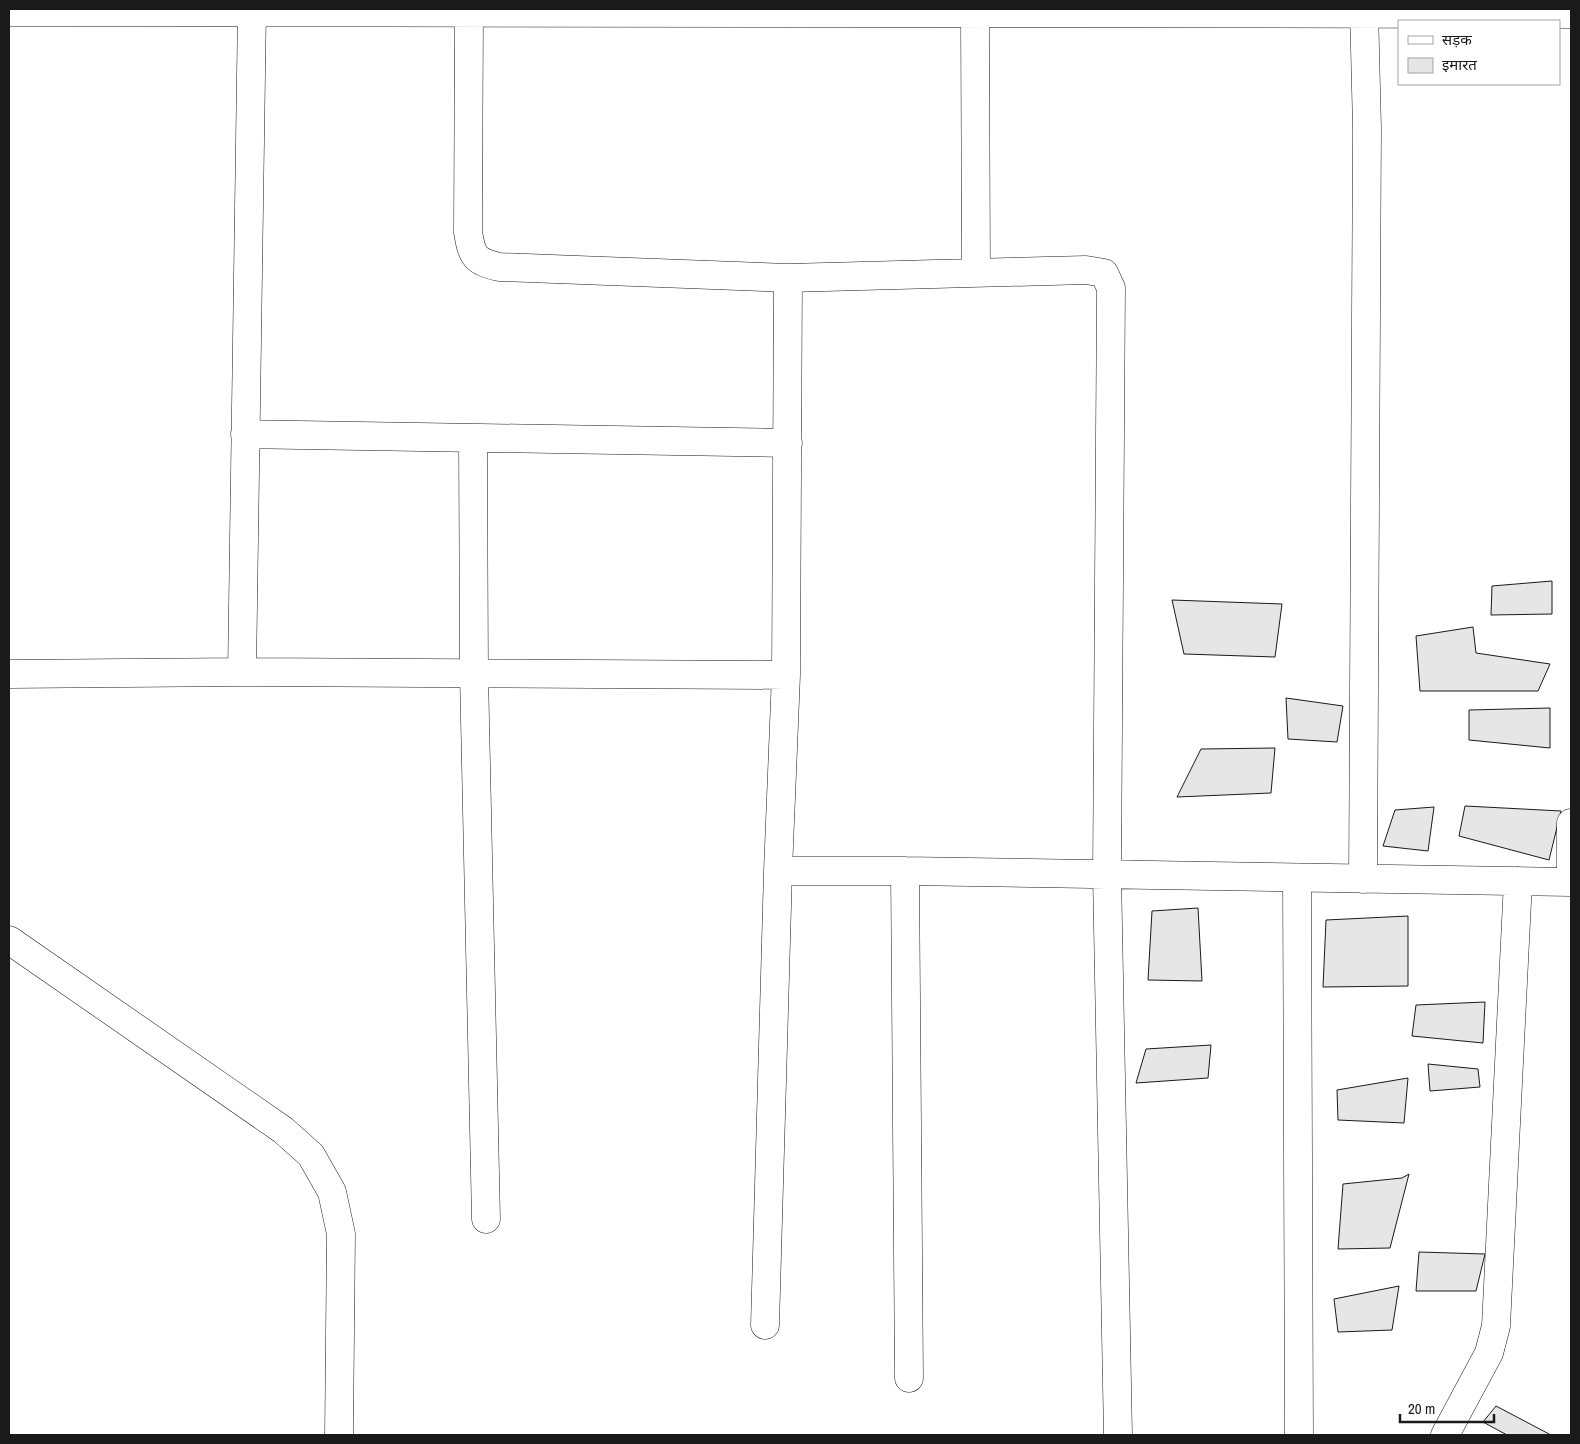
<svg xmlns="http://www.w3.org/2000/svg" width="1580" height="1444" viewBox="0 0 1580 1444" font-family="'Archivo Narrow','Noto Sans Devanagari',sans-serif">
<style>
.building{fill:#e6e6e6;stroke:#1a1a1a}
.lines{fill:none;stroke-linecap:round;stroke-linejoin:round}
.street-casing{stroke:#1a1a1a;stroke-width:29}
.street{stroke:#fff;stroke-width:28}
</style>
<rect width="100%" height="100%" fill="#fff"/>
<!-- building -->
<path class="building" d="M1552,581V614L1491,615L1492,586Z
M1172,600L1282,604L1275,657L1184,654Z
M1473,627L1476,653L1550,664L1538,691H1420L1416,636Z
M1286,698L1343,706L1337,742L1288,739Z
M1550,708V748L1469,740V710Z
M1275,748L1271,793L1177,797L1201,749Z
M1465,806L1561,811L1549,860L1459,836Z
M1434,807L1428,851L1383,846L1395,810Z
M1198,908L1202,981L1148,980L1152,911Z
M1408,916V986L1323,987L1326,920Z
M1485,1002L1483,1043L1412,1036L1416,1005Z
M1211,1045L1208,1078L1136,1083L1146,1049Z
M1428,1064L1478,1069L1480,1087L1430,1091Z
M1408,1078L1404,1123L1338,1120L1337,1090Z
M1409,1174L1390,1248L1338,1249L1343,1184L1402,1178Z
M1419,1252L1485,1254L1476,1291H1416Z
M1399,1286L1392,1330L1338,1332L1334,1299Z
M1496,1406L1551,1435H1507L1483,1422Z"/>
<g class="lines">
<!-- street casing -->
<g class="street-casing">
<path id="street" d="M9,12L1571,14
M469,13L468,232C472,256 474,261 499,267L788,278L1086,270L1104,273L1111,288L1107,875L1118,1435
M975,14L976,273
M245,434L788,443
M473,438L474,674L486,1219
M242,672L786,675L778,871
M9,674L242,672L252,9
M786,675L788,278
M905,871L909,1378
M1297,878L1299,1435
M1363,879L1367,128L1364,9
M1571,882V823
M9,940L283,1130L311,1155L332,1192L341,1234L339,1435
M765,1325L778,871H905L1571,882
M1445,1435L1489,1353L1496,1326L1518,881"/>
</g>
<!-- street -->
<use href="#street" class="street"/>
</g>
<!-- border -->
<rect width="1580" height="1444" fill="none" stroke="#1a1a1a" stroke-width="20"/>
<!-- legend -->
<rect x="1398" y="20" width="162" height="65" fill="#ffffff" stroke="#a3a3a3"/>
<rect x="1408" y="36" width="25" height="8" fill="#ffffff" stroke="#a3a3a3"/>
<text x="1442" y="45" font-size="15" fill="#1a1a1a">सड़क</text>
<rect x="1408" y="58" width="25" height="15" fill="#e6e6e6" stroke="#a3a3a3"/>
<text x="1442" y="70" font-size="15" fill="#1a1a1a">इमारत</text>
<!-- scale -->
<path d="M1400 1414v8h94v-8" fill="none" stroke="#1a1a1a" stroke-width="2.5"/>
<text x="1408" y="1414" font-size="15" fill="#1a1a1a" stroke="#ffffff" stroke-width="4" paint-order="stroke">20 m</text>
</svg>
